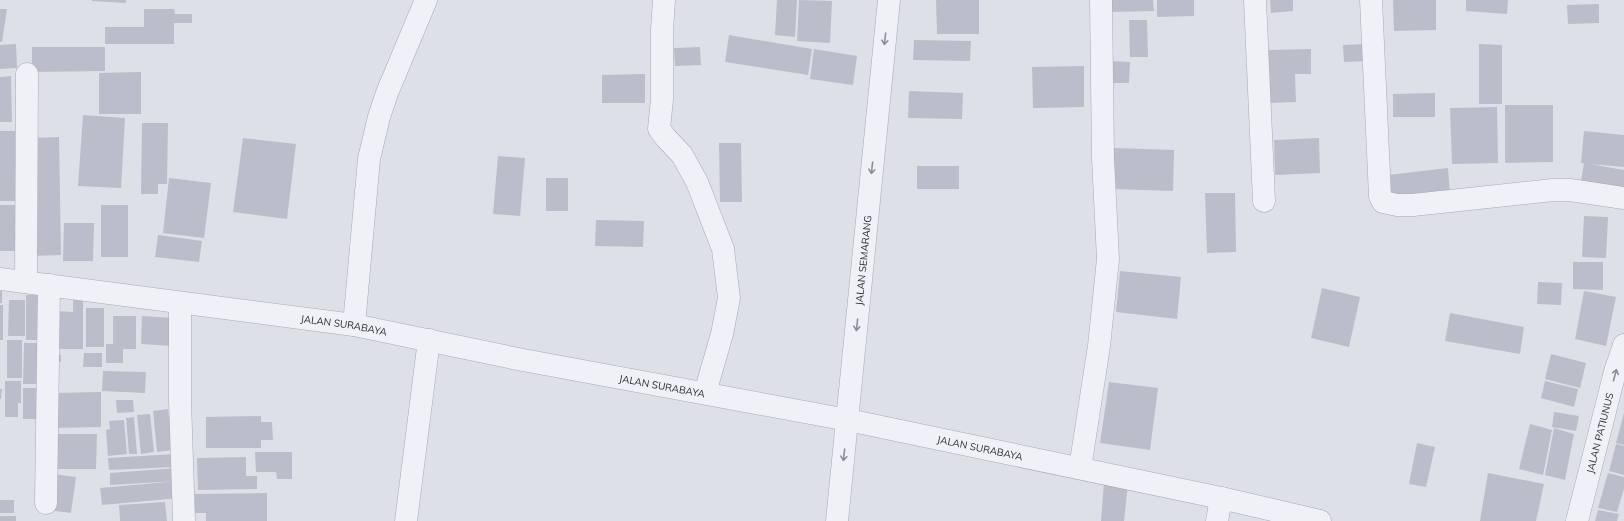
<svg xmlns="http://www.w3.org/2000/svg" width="1624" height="521" viewBox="0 0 1624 521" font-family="Mulish,sans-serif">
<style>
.building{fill:#bbbeca}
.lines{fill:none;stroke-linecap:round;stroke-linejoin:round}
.street-casing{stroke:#a7aab4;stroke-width:23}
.street{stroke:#f0f1f6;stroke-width:22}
.oneway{stroke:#8c8e9a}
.labels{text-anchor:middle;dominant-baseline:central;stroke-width:3;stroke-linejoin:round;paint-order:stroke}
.street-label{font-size:10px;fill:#282b3d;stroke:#edeff5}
</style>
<rect width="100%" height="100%" fill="#dee0e7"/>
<!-- building -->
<path class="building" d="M92,0H126V3L92,1Z
M777,0H797L795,37L775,35Z
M799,0L832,1L830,43L797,41Z
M936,0H979V34H937Z
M1110,0H1153L1154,11L1110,12Z
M1157,0H1194V16L1157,17Z
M1270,0H1293V11L1271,13Z
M1393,0H1436V30L1394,31Z
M1466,0H1508L1507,14L1466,11Z
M1599,4V23L1568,24L1567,5Z
M0,9H7L2,42H0Z
M144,9H174L175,14H192V23H174V44H105V27H144Z
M1129,20H1147L1148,57H1130Z
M729,35L812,49L808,75L725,62Z
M914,40L971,41L970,61L913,60Z
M16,44L17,68L0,69V45Z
M1367,44L1368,61L1344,62L1343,45Z
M1479,44L1502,45V104H1479Z
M32,47H105V71L32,72Z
M700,47L701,65L675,66L674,48Z
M814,49L857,56L853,85L810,79Z
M1311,49V74H1295L1296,102L1270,103L1268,50Z
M1109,61L1130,62L1129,83H1109Z
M1084,66V107L1033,108L1032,67Z
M141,72V114H99V73Z
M645,74V103H602V75Z
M11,76L12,122H0V77Z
M909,91L963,93L962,119L908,118Z
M1435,93V117H1393V94Z
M1505,105H1553V162L1505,163Z
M1497,107L1498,163L1452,164L1450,108Z
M83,115L125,118L121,188L78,186Z
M142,123H168L167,184H158V194H141Z
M0,131H15L16,201H0Z
M1584,131L1624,135V167L1590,164L1624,170V194L1580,187L1584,163H1581Z
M59,137L61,255L29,256L28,138Z
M243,138L296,144L287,219L233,212Z
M1319,138L1320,173L1275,175L1274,140Z
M719,143H741L742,202H720Z
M1114,148L1174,150L1173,191L1113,189Z
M498,156L525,158L520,216L493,214Z
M917,166H959V189H917Z
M1448,168L1450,193L1390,199L1388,175Z
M169,178L211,183L204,238L163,233Z
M546,178H568V211H546Z
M1205,193H1235L1236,252L1207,253Z
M0,205H17V251H0Z
M101,205H128V257H101Z
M1584,216L1608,217L1606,258L1582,257Z
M596,220L644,221L643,247L595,246Z
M64,223H94L93,261H63Z
M158,235L202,241L199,262L155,257Z
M1573,262H1603V290L1573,289Z
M1120,271L1181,277L1177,319L1116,312Z
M1538,282L1562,283L1561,305L1537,304Z
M1322,288L1360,297L1349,347L1311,338Z
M0,291H2V303H0Z
M1584,291L1616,297L1606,346L1575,339Z
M26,295H43V340H26Z
M73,299H83V349H55L56,311L73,312Z
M9,300H25V336H8Z
M0,305H3V340H0Z
M86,308H104V347H86Z
M1450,313L1524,327L1520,354L1445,341Z
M113,316H136V349H123V363H106V344H113Z
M142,316L174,318L173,346L141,344Z
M7,340H22V378H7Z
M24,343H40V384H23Z
M84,353H102V367H83Z
M1551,354L1586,363L1580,388L1545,379Z
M49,355H61V362H49Z
M103,371L146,372L145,393L102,391Z
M5,381H21V403H18V417H5Z
M1545,381L1578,389L1574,407L1541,398Z
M1109,382L1158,388L1150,450L1100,443Z
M23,388H40V419H23Z
M0,389H2L1,399H0Z
M101,392V427L53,428V393Z
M116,400H133L134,412L117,413Z
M168,409L173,450L157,452L153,411Z
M1554,412L1579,416L1576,431L1552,427Z
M1624,413V445L1616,443Z
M150,414L154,452L141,454L137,415Z
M261,416V422H272L273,440H261V448H206V417Z
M134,417L137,454H129L126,418Z
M124,420L127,454L108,456L106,430L110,429L109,421Z
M1530,424L1552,430L1543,475L1519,469Z
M1554,428L1574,434L1565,480L1545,475Z
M51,434H97L96,469H51Z
M1417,443L1435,447L1426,487L1409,484Z
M1616,444L1624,446V475L1609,471Z
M255,452H292V479H277L276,472H256Z
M175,454V467L109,470L108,458Z
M246,457V476H257V489L198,490L197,458Z
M177,468L178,481L110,485V473Z
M1488,473L1544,484L1536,521H1480Z
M1608,473L1624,477V489L1617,512L1598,508Z
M53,474L76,477L71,513L48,510Z
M178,481L180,498L102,505L100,488Z
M1104,482L1128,484L1124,521H1101Z
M267,493V521H206V513H195V494Z
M0,500H14V513H0Z
M165,502L167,521H120L119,505Z
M1598,510L1619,514L1617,521H1595Z
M0,516H16V521H0Z"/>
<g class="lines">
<!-- street casing -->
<g class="street-casing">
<g id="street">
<path d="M664,0L662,30V99L659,129L666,138L682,155L697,182L723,249L729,298L722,334L705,393"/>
<path d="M1255,0L1264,201"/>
<path d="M1371,0L1380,196L1383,202L1397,205H1413L1553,190H1570L1624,198"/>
<path id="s1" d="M0,279L354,325L523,360L848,420L1221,498L1320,521"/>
<path d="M26,281L27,74"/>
<path d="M180,303V401L184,521"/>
<path d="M354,325L369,159L379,117L387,93L426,0"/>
<path d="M1080,468L1099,346L1108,259L1103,158L1101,0"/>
<path d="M46,503L49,285"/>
<path d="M406,521L429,340"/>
<path id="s2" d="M837,521L889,0"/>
<path d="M1217,521L1221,498"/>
<path id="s3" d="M1577,521L1615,372L1624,345"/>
</g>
</g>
<!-- street -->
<use href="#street" class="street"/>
</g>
<!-- one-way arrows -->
<defs><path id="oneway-shaft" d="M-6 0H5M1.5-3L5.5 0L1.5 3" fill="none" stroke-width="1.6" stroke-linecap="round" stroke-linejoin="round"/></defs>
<g class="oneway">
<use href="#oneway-shaft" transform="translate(885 39) rotate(96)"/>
<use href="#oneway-shaft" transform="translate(872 168) rotate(96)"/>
<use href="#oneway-shaft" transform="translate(857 325) rotate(96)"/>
<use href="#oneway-shaft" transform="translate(1615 375) rotate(-75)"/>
<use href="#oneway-shaft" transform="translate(844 455) rotate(96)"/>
</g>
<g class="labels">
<!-- street labels -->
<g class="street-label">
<text stroke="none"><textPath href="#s2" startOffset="262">JALAN SEMARANG</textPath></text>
<text stroke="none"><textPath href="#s1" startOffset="347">JALAN SURABAYA</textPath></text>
<text stroke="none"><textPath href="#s1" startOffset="671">JALAN SURABAYA</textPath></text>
<text stroke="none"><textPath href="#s3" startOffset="91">JALAN PATIUNUS</textPath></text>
<text stroke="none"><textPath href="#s1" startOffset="995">JALAN SURABAYA</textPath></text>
</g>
</g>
</svg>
